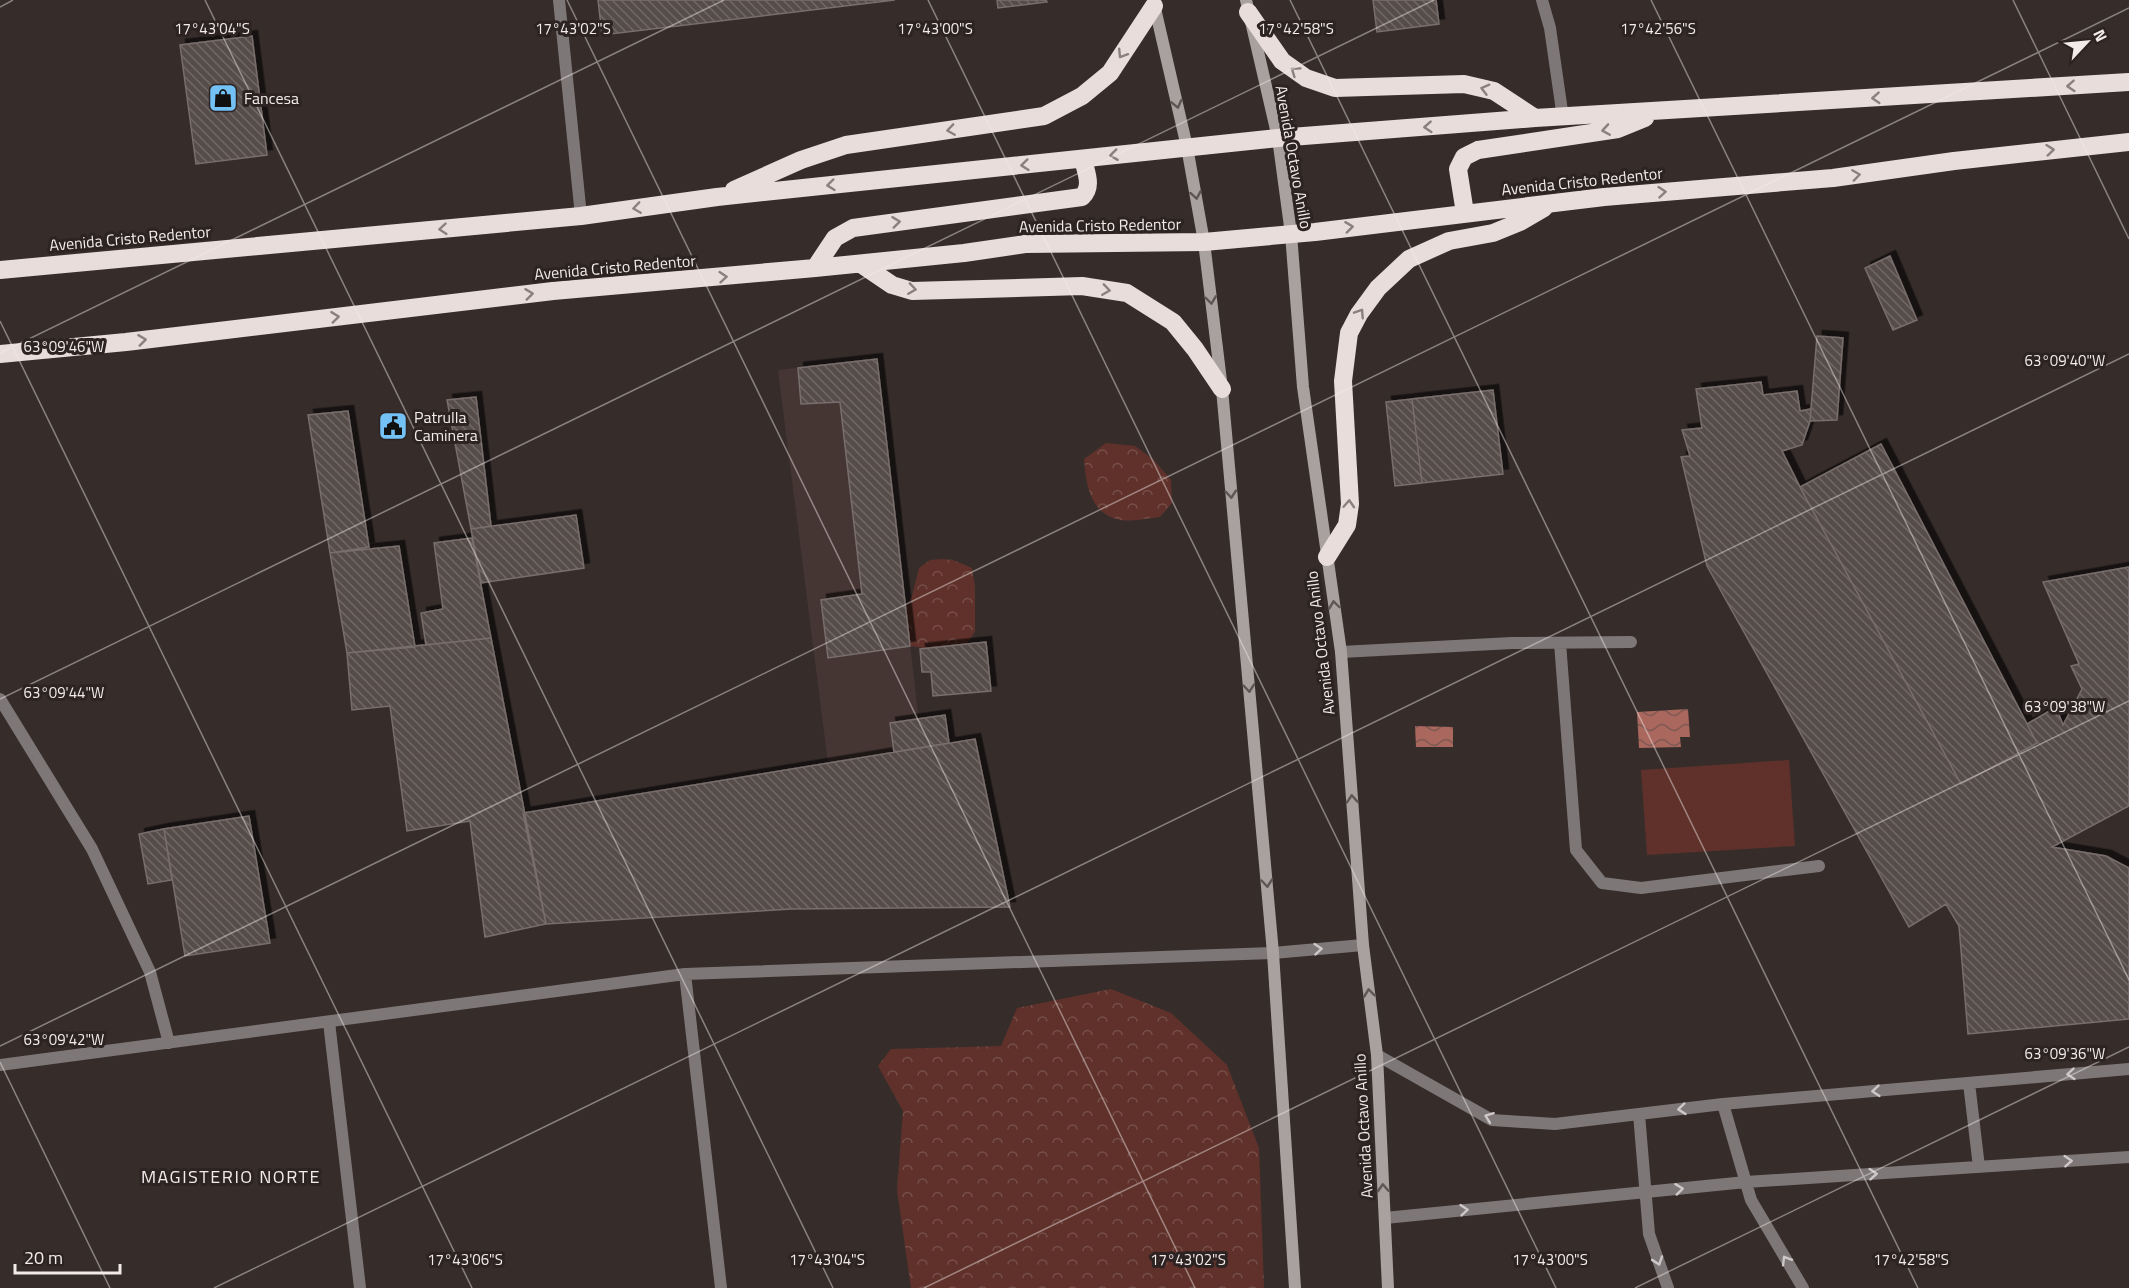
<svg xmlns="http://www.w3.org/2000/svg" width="2129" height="1288" viewBox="0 0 2129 1288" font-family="'Titillium Web',sans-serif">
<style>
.built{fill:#463633}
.forest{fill:url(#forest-crowns)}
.pitch{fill:#5f312a}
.water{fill:url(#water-waves)}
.building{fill:url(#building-back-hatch);stroke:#786e6c;stroke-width:1.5;filter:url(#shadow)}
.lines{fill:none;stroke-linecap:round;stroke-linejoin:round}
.lane{stroke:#7d7877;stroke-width:12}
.street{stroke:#7d7877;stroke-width:12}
.secondary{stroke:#a9a19f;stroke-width:12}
.highway{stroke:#e9dddb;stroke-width:18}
.oneway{stroke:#8a807e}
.oneway2{stroke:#5e5554}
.oneway3{stroke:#cfc8c8}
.ticks{fill:none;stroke:#f2ebea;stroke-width:1.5;stroke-opacity:0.45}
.labels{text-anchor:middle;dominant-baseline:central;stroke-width:6;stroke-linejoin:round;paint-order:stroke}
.poi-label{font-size:16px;fill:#f2ebea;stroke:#2c2322;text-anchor:start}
.street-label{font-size:16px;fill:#f2ebea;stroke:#2c2322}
.neighbourhood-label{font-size:18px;letter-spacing:1.5px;fill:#f2ebea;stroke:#2c2322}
.ticks-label{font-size:15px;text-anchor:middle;fill:#f2ebea;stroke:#2c2322;stroke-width:6;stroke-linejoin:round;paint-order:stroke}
</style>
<defs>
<pattern id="forest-crowns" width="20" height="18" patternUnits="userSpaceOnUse" patternTransform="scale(1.5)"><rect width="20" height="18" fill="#5f312a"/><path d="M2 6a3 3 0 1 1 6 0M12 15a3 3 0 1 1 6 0" fill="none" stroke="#764f49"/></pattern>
<pattern id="water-waves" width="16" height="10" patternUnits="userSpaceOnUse" patternTransform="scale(1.5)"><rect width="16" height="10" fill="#a9675d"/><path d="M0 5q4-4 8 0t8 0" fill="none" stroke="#7e5853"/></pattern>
<pattern id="building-back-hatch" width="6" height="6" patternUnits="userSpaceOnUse" patternTransform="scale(1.5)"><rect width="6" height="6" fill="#574d4b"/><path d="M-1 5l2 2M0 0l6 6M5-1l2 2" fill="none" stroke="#706765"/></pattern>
<filter id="shadow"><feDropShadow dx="5.5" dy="-5.5" stdDeviation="0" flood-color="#0009"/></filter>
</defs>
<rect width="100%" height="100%" fill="#362d2b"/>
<!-- built -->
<path class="built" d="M877,359L922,748L828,763L778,370Z"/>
<!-- forest -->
<path class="forest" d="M1106,443L1135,446L1154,460L1171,480L1172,503L1160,517C1148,518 1132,522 1121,520C1090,515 1086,484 1084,459Z
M942,559L953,560L972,568L975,587V631L967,644L925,648L910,646L906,605L912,596L919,568L930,560Z
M1111,989L1171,1013L1227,1065L1259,1148L1264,1288H911L897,1190L903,1111L878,1066L891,1049L1001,1046L1017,1008Z"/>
<!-- pitch -->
<path class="pitch" d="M1789,760L1795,846L1647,855L1641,770Z"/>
<!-- water -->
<path class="water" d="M1688,709L1690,737H1680L1681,747L1639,748L1637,712Z
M1415,726L1453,727V747H1416Z"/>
<!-- building -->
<path class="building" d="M598,0H895L602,35Z
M997,0H1046L1047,2L998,8Z
M1373,0H1436L1439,24L1377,32Z
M252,36L267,155L196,164L180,45Z
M1890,256L1917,320L1893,330L1865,268Z
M1817,336L1843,338L1837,420L1810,421Z
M877,359L910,646L828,658L821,600L862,594L840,402L801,404L798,368Z
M1761,382L1763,395L1797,391L1800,411L1811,409L1810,421L1802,445L1782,451L1800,487L1961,784L2037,743L2027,724L2056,707L2063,725L2082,689L2071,666L2079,664L2043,582L2129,567V806L2052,847L2106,856L2129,868V1019L1968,1034L1959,926L1946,904L1909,927L1707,566L1681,457L1690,456L1682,430L1702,428L1696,389Z
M1493,390L1503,474L1422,483L1412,399Z
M476,397L491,526L471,529L447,400Z
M1412,399L1422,483L1395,486L1386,402Z
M348,411L369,547L330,553L308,415Z
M1881,444L2037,743L1961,784L1800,487Z
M576,515L584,568L481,583L471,529Z
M472,538L491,638L426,645L421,613L443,609L434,543Z
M399,546L415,647L347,653L330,553Z
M491,638L546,924L485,937L470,821L407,831L390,706L352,710L347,653Z
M986,642L991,691L933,696L931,672H922L920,649Z
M945,715L949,743L894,752L890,723Z
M975,739L1010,907L791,909L546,924L523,813Z
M249,816L270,943L185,956L164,829Z
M164,829L172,880L148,884L139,834Z"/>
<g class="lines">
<!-- lane -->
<path class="lane" d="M1542,0L1550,28L1563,118"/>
<!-- street -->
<path class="street" d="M559,0L581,216
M1560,643L1576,850L1602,883L1641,888L1819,866
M1341,652L1512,643L1631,642
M0,699L92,849L150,972L169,1043
M685,974L721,1288
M329,1022L360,1288
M1377,1055L1492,1120L1555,1124L1723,1104L2129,1069
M0,1065L685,974L1273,953L1363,945
M1969,1083L1979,1167
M1723,1104L1751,1200L1803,1288
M1639,1114L1649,1234L1668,1288
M1385,1218L1746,1182L2129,1157"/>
<!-- secondary -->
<path class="secondary" d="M1246,0L1278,138L1291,234L1303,387L1341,652L1363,945L1377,1055L1388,1288
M1154,4L1187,147L1204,242L1222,389L1273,953L1295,1288"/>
<!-- highway -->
<path class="highway" d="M1248,12L1282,61L1306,78L1335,88L1464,84L1494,91L1535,118
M734,190L801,160L846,145L1044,116L1082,96L1110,73L1154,6
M1465,213L1458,169L1464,157L1478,150L1618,129L1645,118
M861,264L892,285L912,291L1082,286L1127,293L1173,322L1195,349L1222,389
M815,268L835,238L853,228L1082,197C1093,186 1086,173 1083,159
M0,270L581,216L717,197L1278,138L1535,118L2129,82
M0,354L126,342L553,291L815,268L964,253L1025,244L1204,242L1315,232L1604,197L1833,178L1954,161L2129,142
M1327,557L1347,525L1350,504L1343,381L1349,333L1359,314L1378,288L1409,259L1449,241L1493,233L1520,222L1544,208"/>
</g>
<!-- one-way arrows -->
<defs><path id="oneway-chevron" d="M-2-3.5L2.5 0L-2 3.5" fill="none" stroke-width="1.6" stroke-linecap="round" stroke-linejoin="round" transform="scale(1.5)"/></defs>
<g class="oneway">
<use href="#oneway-chevron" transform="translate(1122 54) rotate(122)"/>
<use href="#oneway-chevron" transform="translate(1295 71) rotate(-145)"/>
<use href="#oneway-chevron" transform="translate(2071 86) rotate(176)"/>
<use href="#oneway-chevron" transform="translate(1485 89) rotate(-165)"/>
<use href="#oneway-chevron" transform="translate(1876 98) rotate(176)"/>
<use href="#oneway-chevron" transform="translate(1428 127) rotate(176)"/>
<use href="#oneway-chevron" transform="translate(951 130) rotate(172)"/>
<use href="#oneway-chevron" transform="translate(1606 130) rotate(171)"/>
<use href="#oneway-chevron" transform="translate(2050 150) rotate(-6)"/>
<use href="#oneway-chevron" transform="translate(1114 155) rotate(173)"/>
<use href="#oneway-chevron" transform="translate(1025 165) rotate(174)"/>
<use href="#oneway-chevron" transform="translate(1856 175) rotate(-8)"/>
<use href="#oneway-chevron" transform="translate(831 185) rotate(174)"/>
<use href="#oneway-chevron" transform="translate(1662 192) rotate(-5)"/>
<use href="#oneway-chevron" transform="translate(637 208) rotate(172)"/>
<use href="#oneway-chevron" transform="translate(896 222) rotate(-7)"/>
<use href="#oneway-chevron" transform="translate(1349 227) rotate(-7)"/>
<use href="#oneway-chevron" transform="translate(443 229) rotate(175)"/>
<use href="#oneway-chevron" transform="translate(723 277) rotate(-5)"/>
<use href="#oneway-chevron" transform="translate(912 289) rotate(8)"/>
<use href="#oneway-chevron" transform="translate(1106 290) rotate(8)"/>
<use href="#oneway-chevron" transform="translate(529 294) rotate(-7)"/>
<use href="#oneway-chevron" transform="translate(1360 313) rotate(-57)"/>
<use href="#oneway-chevron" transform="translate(335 317) rotate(-7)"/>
<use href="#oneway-chevron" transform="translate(142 340) rotate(-7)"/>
<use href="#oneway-chevron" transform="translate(1349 504) rotate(-87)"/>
</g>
<g class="oneway2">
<use href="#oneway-chevron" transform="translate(1177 104) rotate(77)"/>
<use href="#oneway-chevron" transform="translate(1196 195) rotate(80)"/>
<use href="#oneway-chevron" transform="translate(1211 300) rotate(83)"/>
<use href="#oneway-chevron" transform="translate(1231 494) rotate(85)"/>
<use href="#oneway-chevron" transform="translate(1334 605) rotate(-98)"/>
<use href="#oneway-chevron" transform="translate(1249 688) rotate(85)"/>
<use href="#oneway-chevron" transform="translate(1352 799) rotate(-94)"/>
<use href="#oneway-chevron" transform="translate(1267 883) rotate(85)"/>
<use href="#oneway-chevron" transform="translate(1369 993) rotate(-97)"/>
<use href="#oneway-chevron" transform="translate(1383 1188) rotate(-93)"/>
</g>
<g class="oneway3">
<use href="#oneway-chevron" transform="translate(1318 949) rotate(-5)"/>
<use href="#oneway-chevron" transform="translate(2071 1074) rotate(175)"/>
<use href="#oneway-chevron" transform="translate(1876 1091) rotate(175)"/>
<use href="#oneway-chevron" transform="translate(1682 1109) rotate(174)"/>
<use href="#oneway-chevron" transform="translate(1489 1117) rotate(-159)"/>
<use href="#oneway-chevron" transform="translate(2068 1161) rotate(-4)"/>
<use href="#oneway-chevron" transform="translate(1873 1174) rotate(-4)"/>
<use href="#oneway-chevron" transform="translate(1679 1189) rotate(-7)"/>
<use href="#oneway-chevron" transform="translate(1464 1210) rotate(-5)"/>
<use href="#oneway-chevron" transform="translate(1786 1260) rotate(-121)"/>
<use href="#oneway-chevron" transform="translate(1658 1261) rotate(71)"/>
</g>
<!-- ticks -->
<path class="ticks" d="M205,0L833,1288M567,0L1195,1288M928,0L1556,1288M1290,0L1918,1288M1651,0L2129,980M2013,0L2129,239M0,7L13,0M0,321L472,1288M0,353L724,0M0,699L1434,0M0,1046L2129,8M0,1062L110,1288M214,1288L2129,354M924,1288L2129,701M1635,1288L2129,1047"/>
<!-- icons -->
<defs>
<g id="shop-square" transform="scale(1.5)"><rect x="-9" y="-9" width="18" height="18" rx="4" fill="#73c1f5" stroke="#2c2322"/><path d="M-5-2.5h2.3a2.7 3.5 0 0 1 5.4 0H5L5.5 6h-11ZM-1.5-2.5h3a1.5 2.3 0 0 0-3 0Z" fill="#111"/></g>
<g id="civic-square" transform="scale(1.5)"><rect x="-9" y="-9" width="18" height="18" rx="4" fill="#73c1f5" stroke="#2c2322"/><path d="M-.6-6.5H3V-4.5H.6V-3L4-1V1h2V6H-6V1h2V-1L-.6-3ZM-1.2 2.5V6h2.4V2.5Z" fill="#111"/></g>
</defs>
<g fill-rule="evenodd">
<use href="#shop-square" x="223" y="98"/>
<use href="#civic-square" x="393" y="426"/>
</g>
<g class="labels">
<!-- poi labels -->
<g class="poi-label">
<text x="244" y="98">Fancesa</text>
<text x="414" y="417">Patrulla<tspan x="414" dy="18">Caminera</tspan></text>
</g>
<!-- street labels -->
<g class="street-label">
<text transform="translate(1294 157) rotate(80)">Avenida Octavo Anillo</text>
<text transform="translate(1582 181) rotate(-6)">Avenida Cristo Redentor</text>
<text transform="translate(1100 225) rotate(-1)">Avenida Cristo Redentor</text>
<text transform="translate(130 238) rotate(-5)">Avenida Cristo Redentor</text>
<text transform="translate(615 267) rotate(-5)">Avenida Cristo Redentor</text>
<text transform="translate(1320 643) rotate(-97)">Avenida Octavo Anillo</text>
<text transform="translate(1363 1126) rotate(-93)">Avenida Octavo Anillo</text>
</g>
<!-- neighbourhood labels -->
<g class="neighbourhood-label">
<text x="231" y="1176">MAGISTERIO NORTE</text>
</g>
</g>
<g class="ticks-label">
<text x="212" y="34">17°43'04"S</text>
<text x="573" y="34">17°43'02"S</text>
<text x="935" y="34">17°43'00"S</text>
<text x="1296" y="34">17°42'58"S</text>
<text x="1658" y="34">17°42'56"S</text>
<text x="64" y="352">63°09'46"W</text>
<text x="2065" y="366">63°09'40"W</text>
<text x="64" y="698">63°09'44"W</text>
<text x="2065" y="712">63°09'38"W</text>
<text x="64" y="1045">63°09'42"W</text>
<text x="2065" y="1059">63°09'36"W</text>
<text x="465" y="1265">17°43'06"S</text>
<text x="827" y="1265">17°43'04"S</text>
<text x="1188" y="1265">17°43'02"S</text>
<text x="1550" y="1265">17°43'00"S</text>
<text x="1911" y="1265">17°42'58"S</text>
</g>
<!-- north arrow -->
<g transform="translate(2087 42) rotate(64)" stroke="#2c2322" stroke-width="4.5" paint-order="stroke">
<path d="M0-4.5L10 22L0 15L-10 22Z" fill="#f2ebea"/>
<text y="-9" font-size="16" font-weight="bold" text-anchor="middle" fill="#f2ebea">N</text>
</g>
<!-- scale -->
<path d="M15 1264v9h105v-9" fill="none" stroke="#f2ebea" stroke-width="3"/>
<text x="24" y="1264" font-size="18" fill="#f2ebea" stroke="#2c2322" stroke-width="4.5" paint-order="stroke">20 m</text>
</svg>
